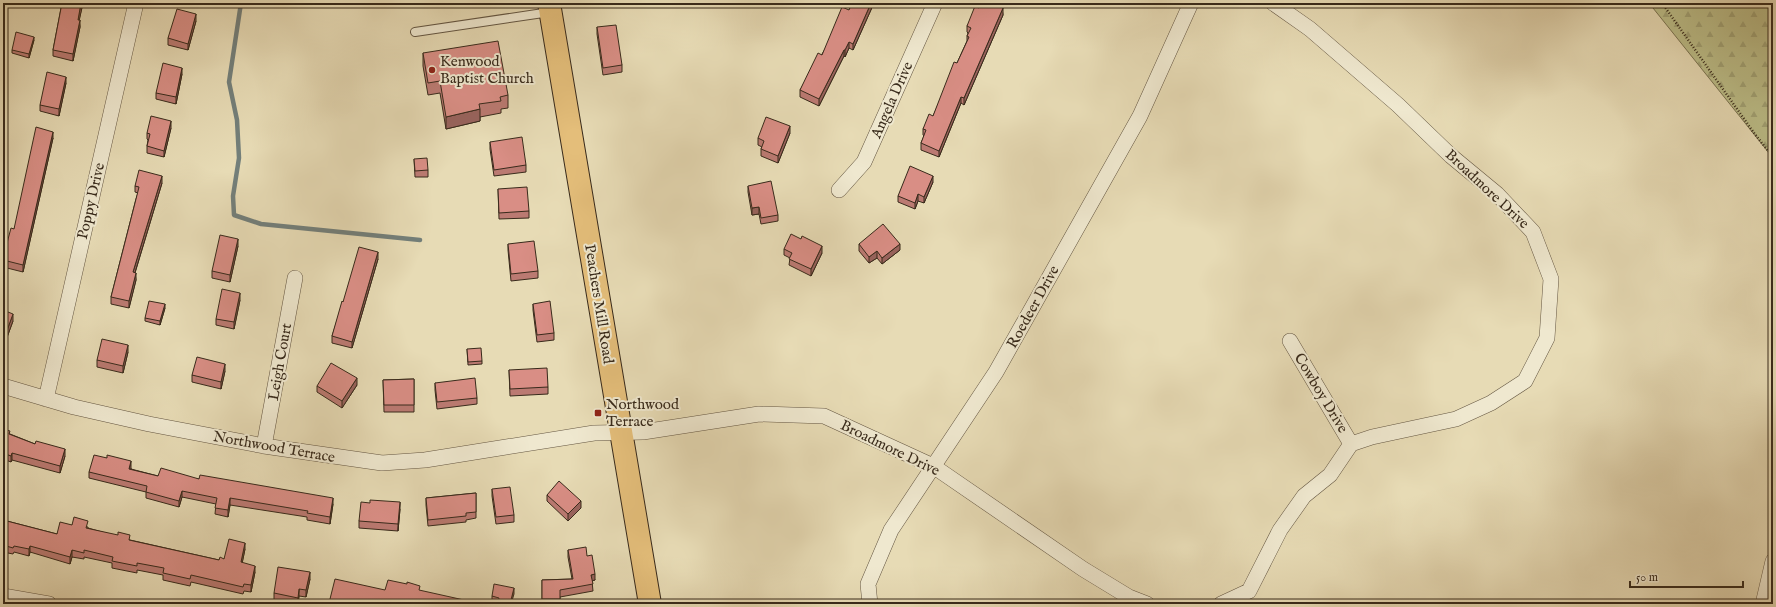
<svg xmlns="http://www.w3.org/2000/svg" width="1776" height="607" viewBox="0 0 1776 607" font-family="'IM FELL English',serif">
<style>
.forest{fill:url(#forest-firs);stroke:#7a7452}
.lines{fill:none;stroke-linecap:round;stroke-linejoin:round}
.stream{stroke:#737f7a;stroke-width:4.5}
.service-casing{stroke:#645642;stroke-width:10}
.minor-casing{stroke:#645642;stroke-width:16}
.primary-casing{stroke:#382a1b;stroke-width:24}
.path{stroke:#382a1b;stroke-width:2.5;stroke-dasharray:1 2;stroke-linecap:butt}
.service{stroke:#efe8cf;stroke-width:8}
.minor{stroke:#efe8cf;stroke-width:15}
.primary{stroke:#e4be7a;stroke-width:22}
.wall{fill:#bb7a72;stroke:#382a1b}
.shaded-wall{fill:#98635d;stroke:#382a1b}
.building{fill:#d98e85;stroke:#382a1b}
.poi-dot{fill:#8f2418;stroke:#efe8cf;stroke-width:1.5}
.labels{text-anchor:middle;dominant-baseline:central;stroke-width:4;stroke-linejoin:round;paint-order:stroke}
.poi-label{font-size:15px;fill:#382a1b;stroke:#efe8cf;text-anchor:start}
.street-label{font-size:15px;fill:#382a1b;stroke:#efe8cf}
</style>
<defs>
<pattern id="forest-firs" width="22" height="20" patternUnits="userSpaceOnUse"><rect width="22" height="20" fill="#bcbe89"/><path d="M5 1l3.5 6h-7zM16 11l3.5 6h-7z" fill="#a2a376"/></pattern>
</defs>
<rect width="100%" height="100%" fill="#e7dbb5"/>
<filter id="stains"><feTurbulence type="fractalNoise" baseFrequency=".005" numOctaves="4"/><feColorMatrix values="0 0 0 0 .2 0 0 0 0 .09 0 0 0 0 .02 0 0 0 .5 -.17"/></filter>
<radialGradient id="worn" r=".72"><stop offset=".6" stop-color="#630" stop-opacity="0"/><stop offset="1" stop-color="#630" stop-opacity=".3"/></radialGradient>
<!-- forest -->
<path class="forest" d="M1649,3H1773V158Z"/>
<g class="lines">
<!-- stream -->
<path class="stream" d="M241,3L229,82L237,120L239,158L233,196L234,215L261,224L420,240"/>
<!-- service casing -->
<g class="service-casing">
<path id="service" d="M415,32L550,12"/>
</g>
<!-- minor casing -->
<g class="minor-casing">
<path id="minor" d="M839,190L864,162L935,3
M1290,341L1351,444
M3,386L74,407L149,424L264,446L382,463L425,460L594,433L643,432L759,414L824,416L933,466L1083,569L1129,597L1147,604
M46,399L136,3
M264,446L295,278
M3,596L49,604
M870,604L868,584L891,530L996,372L1140,116L1191,3
M1221,604L1249,591L1280,530L1304,496L1330,475L1351,444L1372,437L1456,419L1491,403L1525,381L1547,338L1551,279L1533,232L1497,194L1451,156L1398,105L1310,29L1273,3
M1763,604L1773,561"/>
</g>
<!-- primary casing -->
<g class="primary-casing">
<path id="primary" d="M549,3L650,604"/>
</g>
<!-- path -->
<path class="path" d="M1662,3L1754,133L1773,157"/>
<!-- service -->
<use href="#service" class="service"/>
<!-- minor -->
<use href="#minor" class="minor"/>
<!-- primary -->
<use href="#primary" class="primary"/>
</g>
<!-- wall -->
<path class="wall" d="M62,3H83L79,20L80,27L73,61L53,56V50Z
M852,3H880L879,5L874,3L853,50L849,48L845,57L844,56L819,106L800,97V90L849,10Z
M979,8H1002L1003,15L964,105L961,103L939,157L921,150V143L924,136L923,135V129L933,116L967,41V36L968,33L967,32V26Z
M196,21L188,50L168,45V38Z
M597,27L622,65V72L603,75L597,34Z
M34,40L29,58L12,53V50Z
M423,53L508,95V108L501,109V113L480,117V121L446,129L440,93L428,95L423,66Z
M182,74L176,104L156,99V93Z
M66,83L59,116L40,111V105Z
M171,128L164,157L147,153V146L148,140L147,139V133Z
M790,133L778,163L761,156V149L762,147L758,145V138Z
M53,138L23,272L3,267V258L14,229Z
M490,142L526,165V172L494,176L490,149Z
M414,159L428,170V177H415Z
M933,182L924,203L918,201L915,209L898,202V196Z
M162,183L135,273L136,280L129,308L111,304V297L136,199L138,193L135,192V186Z
M748,186L778,215V221L761,224L759,214L752,215L748,192Z
M498,189L529,211V218L499,219Z
M508,244L538,271V278L511,281L508,250Z
M859,244L900,250L882,264L877,258L869,263L859,251Z
M238,246L230,282L212,278V271Z
M784,249L822,253L811,276L789,265L790,258L784,255Z
M378,259L352,348L332,343V336L343,302Z
M240,300L234,329L216,325V319Z
M533,304L554,333V340L537,342L533,310Z
M165,308L160,325L145,321V318Z
M3,310L13,321L6,340L3,338Z
M467,349L482,361V364L468,365Z
M128,352L123,373L97,367V360Z
M509,370L548,387V394L510,396Z
M225,371L221,389L192,382V375Z
M414,379V412H384L383,380Z
M435,383L477,398V404L437,409L435,390Z
M357,385L342,408L317,392V386Z
M3,429L10,434L65,456L60,473L12,460L11,462L3,459Z
M107,458L131,468V469L158,476L199,479L333,504L330,524L307,520V517L230,505L228,517L215,514L216,504L182,497L179,507L146,498V492L89,478V472Z
M492,489L514,515V522L496,524L492,496Z
M476,493V518L466,520V522L428,526L426,505V498Z
M547,495L581,508L568,521L547,501Z
M370,503L400,509L398,531L359,528V521Z
M3,520L57,534L72,525L88,527V528L130,540L219,560L224,559L245,549L242,563L255,572L251,592L244,591L243,594L191,582L190,586L163,580V575L137,570V573L112,568V563L84,557V559L72,557L70,564L30,552L29,556L14,552L13,554L3,552Z
M568,550L587,556L595,580L592,581L593,591L560,597V604H542V580L572,579L568,557Z
M310,579L306,597L299,596L298,604L274,600V593Z
M514,594L498,603L492,602V596Z"/>
<!-- shaded-wall -->
<path class="shaded-wall" d="M81,3H83L78,26V20Z
M871,3H874L853,50V44Z
M1001,3H1004L1000,13V7Z
M1003,8V15L964,105V98Z
M196,14V21L188,50V44Z
M80,20V27L73,61V54Z
M34,37V40L29,58V54Z
M849,42V48L845,57V50Z
M844,50V56L819,106V99Z
M182,68V74L176,104V97Z
M66,77V83L59,116V109Z
M961,97V103L939,157V151Z
M480,109V121L446,129V117Z
M171,121V128L164,157V151Z
M790,126V133L778,163V156Z
M53,132V138L23,272V265Z
M162,176V183L133,279V272Z
M933,176V182L924,203V197Z
M918,194V201L915,209V203Z
M759,207V214L752,215V208Z
M238,239V246L230,282V275Z
M900,244V250L882,264V258Z
M822,246V253L811,276V269Z
M877,251V258L869,263V257Z
M378,252V259L352,348V342Z
M136,273V280L129,308V301Z
M240,293V300L234,329V322Z
M165,304V308L160,325V321Z
M13,314V321L6,340V333Z
M128,345V352L123,373V366Z
M225,364V371L221,389V382Z
M357,378V385L342,408V401Z
M65,449V456L60,473V466Z
M12,453V460L11,462V456Z
M131,461V468L129,475V469Z
M182,491V497L179,507V501Z
M230,498V505L228,517V510Z
M333,498V504L330,524V517Z
M581,501V508L568,521V514Z
M400,502V509L398,531V524Z
M245,543V549L241,569V562Z
M30,546V552L29,556V549Z
M72,550V557L70,564V557Z
M255,566V572L251,592V585Z
M310,572V579L306,597V590Z
M595,574V580L591,581V575Z
M514,588V594L511,604H510Z
M299,589V596L298,604V598Z"/>
<!-- building -->
<path class="building" d="M62,3H81L78,20H80L73,54L53,50Z
M852,3H871L853,44L849,42L845,50H844L819,99L800,90L818,53L822,55L842,7L849,10Z
M981,3H1001L1000,7L1003,8L964,98L961,97L939,151L921,143L926,130L923,129L929,114L933,116L954,62L957,63L969,37L967,36L971,28L967,26L975,6L979,8Z
M177,9L196,14L188,44L168,38Z
M616,25L622,65L603,68L597,27Z
M16,32L34,37L29,54L12,50Z
M498,41L508,95L500,97L501,101L479,104L480,109L446,117L440,81L428,83L423,53Z
M163,63L182,68L176,97L156,93Z
M47,72L66,77L59,109L40,105Z
M151,116L171,121L164,151L147,146L150,134L147,133Z
M766,117L790,126L778,156L761,149L764,141L758,138Z
M36,127L53,132L23,265L3,260V258L11,228L14,229Z
M522,137L526,165L494,170L490,142Z
M427,158L428,170L415,171L414,159Z
M910,166L933,176L924,197L918,194L915,203L898,196Z
M139,170L162,176L133,272L136,273L129,301L111,297L136,199L139,187L135,186Z
M771,181L778,215L761,218L759,207L752,208L748,186Z
M527,187L529,211L499,213L498,189Z
M883,224L900,244L882,258L877,251L869,257L859,244Z
M791,234L801,239L802,236L822,246L811,269L789,259L792,253L784,249Z
M220,235L238,239L230,275L212,271Z
M534,241L538,271L511,274L508,244Z
M359,247L378,252L352,342L332,336L342,301L343,302Z
M222,289L240,293L234,322L216,319Z
M149,301L165,304L160,321L145,318Z
M550,301L554,333L537,335L533,304Z
M3,310L13,314L6,333L3,332Z
M102,339L128,345L123,366L97,360Z
M481,348L482,361L468,362L467,349Z
M197,357L225,364L221,382L192,375Z
M331,363L357,378L342,401L317,386Z
M547,368L548,387L510,389L509,370Z
M475,378L477,398L437,402L435,383Z
M414,379V405H384L383,380Z
M3,429L10,431L9,434L35,444L36,441L65,449L60,466L12,453L11,456L3,453Z
M94,455L107,458V455L131,461L129,469L158,476L161,468L199,479L200,475L333,498L330,517L307,513L308,511L230,498L228,510L215,508L217,498L182,491L179,501L146,492L147,486L89,472Z
M559,481L581,501L568,514L547,495Z
M510,487L514,515L496,517L492,489Z
M476,493V512L466,513V516L428,520L426,498Z
M370,500L400,502L398,524L359,521L361,502L370,503Z
M74,517L88,521L86,528L118,535V532L130,535L129,540L219,560L220,557L224,559L229,539L245,543L241,562L255,566L251,585L244,584L243,587L191,575L190,579L163,573L164,568L137,563V566L112,561L113,557L84,550V553L72,550L70,557L30,546L29,549L14,546L13,548L3,545V520L57,534L60,522L72,525Z
M586,547L587,556L592,555L595,574L591,575L593,584L560,590V599H542V580L573,579L568,550Z
M278,567L310,572L306,590L299,589L298,598L274,593Z
M335,579L385,590L388,580L407,584V582L420,586L419,590L473,602L472,604H336L329,603Z
M494,584L514,588L510,604H498L499,598L492,596Z"/>
<!-- markers -->
<g class="poi-dot">
<circle cx="432" cy="70" r="4"/>
<rect x="594" y="409" width="8" height="8" rx="2"/>
</g>
<g class="labels">
<!-- poi labels -->
<g class="poi-label">
<text x="440" y="61">Kenwood<tspan x="440" dy="17">Baptist Church</tspan></text>
<text x="606" y="404">Northwood<tspan x="606" dy="17">Terrace</tspan></text>
</g>
<!-- street labels -->
<g class="street-label">
<text transform="translate(892 100) rotate(-66)">Angela Drive</text>
<text transform="translate(1487 189) rotate(43)">Broadmore Drive</text>
<text transform="translate(91 201) rotate(-77)">Poppy Drive</text>
<text transform="translate(599 304) rotate(81)">Peachers Mill Road</text>
<text transform="translate(1033 307) rotate(-61)">Roedeer Drive</text>
<text transform="translate(280 362) rotate(-80)">Leigh Court</text>
<text transform="translate(1321 393) rotate(59)">Cowboy Drive</text>
<text transform="translate(274 447) rotate(10)">Northwood Terrace</text>
<text transform="translate(890 448) rotate(26)">Broadmore Drive</text>
</g>
</g>
<!-- margin -->
<rect width="1776" height="607" fill="none" stroke="#e7dbb5" stroke-width="16"/>
<rect x="4" y="4" width="1768" height="599" fill="none" stroke="#382a1b" stroke-width="2"/>
<rect x="8" y="8" width="1760" height="591" fill="none" stroke="#382a1b"/>
<!-- scale -->
<path d="M1630 581v6h113v-6" fill="none" stroke="#382a1b" stroke-width="2"/>
<text x="1636" y="581" font-size="12" fill="#382a1b" stroke="#efe8cf" stroke-width="3" paint-order="stroke">50 m</text>
<rect width="100%" height="100%" filter="url(#stains)"/>
<rect width="100%" height="100%" fill="url(#worn)"/>
</svg>
